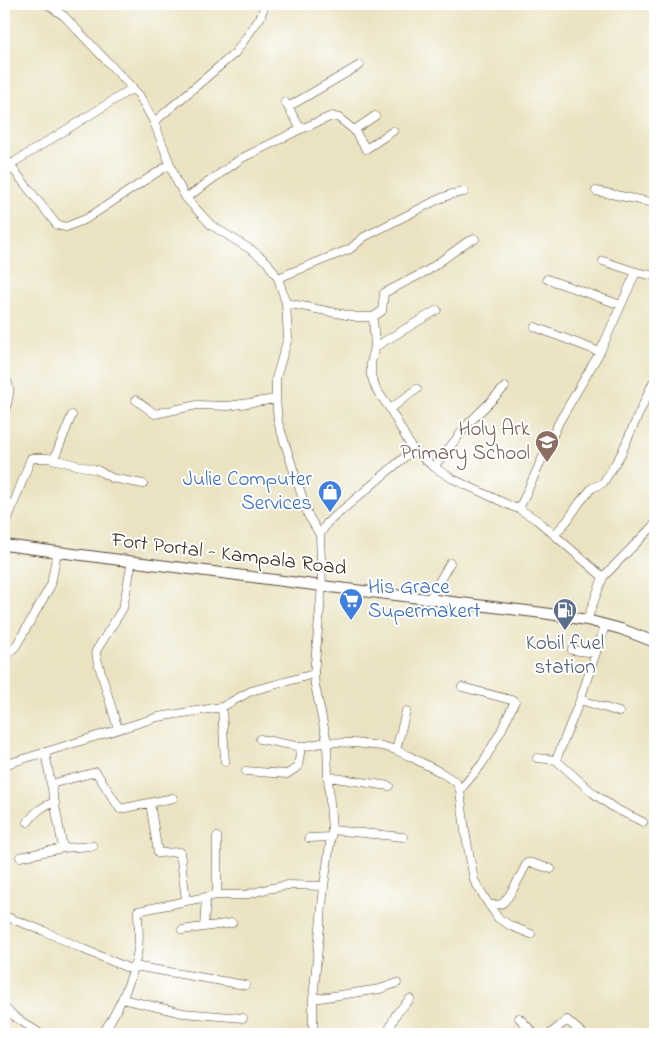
<svg xmlns="http://www.w3.org/2000/svg" width="659" height="1038" viewBox="0 0 659 1038" font-family="'Indie Flower',sans-serif">
<style>
.lines{fill:none;stroke-linecap:round;stroke-linejoin:round}
.minor-casing{stroke:#554636;stroke-width:9}
.major-casing{stroke:#554636;stroke-width:12}
.minor{stroke:#fff;stroke-width:8}
.major{stroke:#fff;stroke-width:10}
.labels{text-anchor:middle;dominant-baseline:central;stroke-width:4;stroke-linejoin:round;paint-order:stroke}
.education-label{font-size:21px;fill:#785e54;stroke:#fff;text-anchor:end}
.shop-label{font-size:21px;fill:#366cbe;stroke:#fff;text-anchor:end}
.street-label{font-size:21px;fill:#3b2a1e;stroke:#fff}
.service-label{font-size:21px;fill:#4e5e75;stroke:#fff}
</style>
<rect width="100%" height="100%" fill="#fff"/>
<filter id="ink" filterUnits="userSpaceOnUse"><feTurbulence type="fractalNoise" baseFrequency=".02" numOctaves="2"/><feDisplacementMap in="SourceGraphic" scale="10" xChannelSelector="R" yChannelSelector="G"/><feConvolveMatrix kernelMatrix="1 2 1 2 8 2 1 2 1" color-interpolation-filters="sRGB"/></filter>
<filter id="wash" filterUnits="userSpaceOnUse"><feTurbulence type="fractalNoise" baseFrequency=".0096" numOctaves="4" result="noise"/><feDisplacementMap in="SourceGraphic" scale="20" xChannelSelector="R" yChannelSelector="G"/><feGaussianBlur stdDeviation="1.12" result="paint"/><feColorMatrix in="noise" values="0 0 0 0 0 0 0 0 0 0 0 0 0 0 0 0 0 1.4 0 .05"/><feComposite in="paint" operator="in"/></filter>
<g filter="url(#wash)">
<rect width="100%" height="100%" fill="#eae2c0"/>
</g>
<g filter="url(#ink)">
<g class="lines">
<!-- minor casing -->
<g class="minor-casing">
<path id="minor" d="M47,4L64,16L139,95L154,122L176,180L186,198L211,225L253,251L267,262L278,278L286,303L288,338L276,378V399L278,422L308,515L320,535L322,586L314,674L315,685L327,742L328,777L332,830L324,886L313,999V1034
M133,88L16,161L13,163V169L57,225L66,227L86,219L170,164
M285,102L301,129
M288,107L360,65
M154,122L235,53L260,18L265,4
M354,130L375,116
M596,191L655,203
M186,198L242,158L301,129L332,116L339,118L354,130L366,149L393,131
M603,261L636,272L655,276
M278,278L350,249L364,237L439,199L452,194L464,192
M547,279L621,305
M286,303L357,317H373L382,311L384,293L427,271L467,242L475,239
M373,317L375,347L371,363V375L376,389L390,409L413,450L434,467L453,479L513,507L519,509L537,520L603,577L587,620
M535,327L600,352
M375,347L437,310
M4,377C14,388 7,402 4,415
M136,400L155,414L197,405L228,406L276,399
M390,409L417,389
M54,459L72,415
M434,467L468,424L505,387
M519,509L559,422L600,352L636,272
M4,529L31,458H48L97,470L112,478L143,484
M320,535L327,523L413,450
M554,535L567,521L580,502L592,488L603,483L621,454L653,382H655
M603,577L655,524
M429,599L450,563
M572,650L596,653
M4,657L16,646L51,585L57,552
M580,700L619,712
M222,707L225,762
M118,729L97,659L96,651L123,608L132,561
M260,739L301,747L327,742L354,743L382,746L396,750L409,756L440,772L456,782L460,790L465,831L474,880L486,900L498,918L511,926L531,934
M396,750L406,711
M45,752L63,848
M537,758L556,760L593,793L614,808L643,822
M556,760L580,700L605,626
M4,765L158,717L222,707L251,691L314,674
M246,771L287,774L298,767L301,747
M328,777L389,786
M51,784L96,772L120,809L173,798
M460,790L482,764L501,731L515,701L462,687
M150,803L158,853L180,852L186,900
M28,822C35,812 42,806 55,802
M332,830L403,837
M217,837V895
M309,838L331,837
M20,857L63,848L93,846
M489,905C493,905 498,905 501,904C510,899 522,872 527,863H532L551,869
M4,916L44,931L83,949L133,970
M204,927L206,897
M182,930L232,923
M134,966L245,985
M122,999L183,1013L243,1018
M313,999L380,989L397,983
M4,1007L15,1017L41,1034
M519,1018L535,1034
M102,1034C118,1012 134,976 138,949C140,937 138,923 138,911L206,897L217,895H245L267,889L288,885L324,886
M387,1034L396,1014L410,999
M550,1034L567,1020L583,1034"/>
</g>
<!-- major casing -->
<g class="major-casing">
<path id="major" d="M4,545L322,586L543,613L587,620L621,629L655,642"/>
</g>
<!-- minor -->
<use href="#minor" class="minor"/>
<!-- major -->
<use href="#major" class="major"/>
</g>
</g>
<!-- icons -->
<defs>
<g id="school-pin" transform="scale(1.25)"><path d="M0 17L-7.5 6A9.5 9.5 0 1 1 7.5 6Z" fill="#8d6e63" stroke="#fff"/><path d="M0-5L7-2L0 1L-7-2ZM-4 1L0 2.5L4 1V4Q0 6-4 4Z" fill="#fff"/></g>
<g id="shop-pin" transform="scale(1.25)"><path d="M0 17L-7.5 6A9.5 9.5 0 1 1 7.5 6Z" fill="#3f7fe0" stroke="#fff"/><path d="M-5-2.5h2.3a2.7 3.5 0 0 1 5.4 0H5L5.5 6h-11ZM-1.5-2.5h3a1.5 2.3 0 0 0-3 0Z" fill="#fff"/></g>
<g id="supermarket-pin" transform="scale(1.25)"><path d="M0 17L-7.5 6A9.5 9.5 0 1 1 7.5 6Z" fill="#3f7fe0" stroke="#fff"/><path d="M-6-5.5h2.5l.6 2H6L4.5 2H-2.5L-4.4-4H-6ZM-1.5 3.2a1.3 1.3 0 1 0 .1 0ZM3 3.2a1.3 1.3 0 1 0 .1 0Z" fill="#fff"/></g>
<g id="fuel-pin" transform="scale(1.25)"><path d="M0 17L-7.5 6A9.5 9.5 0 1 1 7.5 6Z" fill="#5c6f8a" stroke="#fff"/><path d="M-5.5-6h7V0h2V4h1.3V-2.5L3-4.5l.8-.8L6-3V5H2.5V1h-1V6h-7ZM-4.2-4.7v3.2H.2V-4.7Z" fill="#fff"/></g>
</defs>
<g fill-rule="evenodd">
<use href="#school-pin" x="547" y="442"/>
<use href="#shop-pin" x="330" y="492"/>
<use href="#supermarket-pin" x="351" y="600"/>
<use href="#fuel-pin" x="565" y="610"/>
</g>
<g class="labels">
<!-- education labels -->
<g class="education-label">
<text x="530" y="430">Holy Ark<tspan x="530" dy="24">Primary School</tspan></text>
</g>
<!-- shop labels -->
<g class="shop-label">
<text x="312" y="480">Julie Computer<tspan x="312" dy="24">Services</tspan></text>
<text x="368" y="588" text-anchor="start">His Grace<tspan x="368" dy="24">Supermakert</tspan></text>
</g>
<!-- street labels -->
<g class="street-label">
<text transform="translate(229 555) rotate(7)">Fort Portal - Kampala Road</text>
</g>
<!-- service labels -->
<g class="service-label">
<text x="565" y="644">Kobil fuel<tspan x="565" dy="24">station</tspan></text>
</g>
</g>
<!-- margin -->
<rect width="659" height="1038" fill="none" stroke="#fff" stroke-width="20"/>
</svg>
